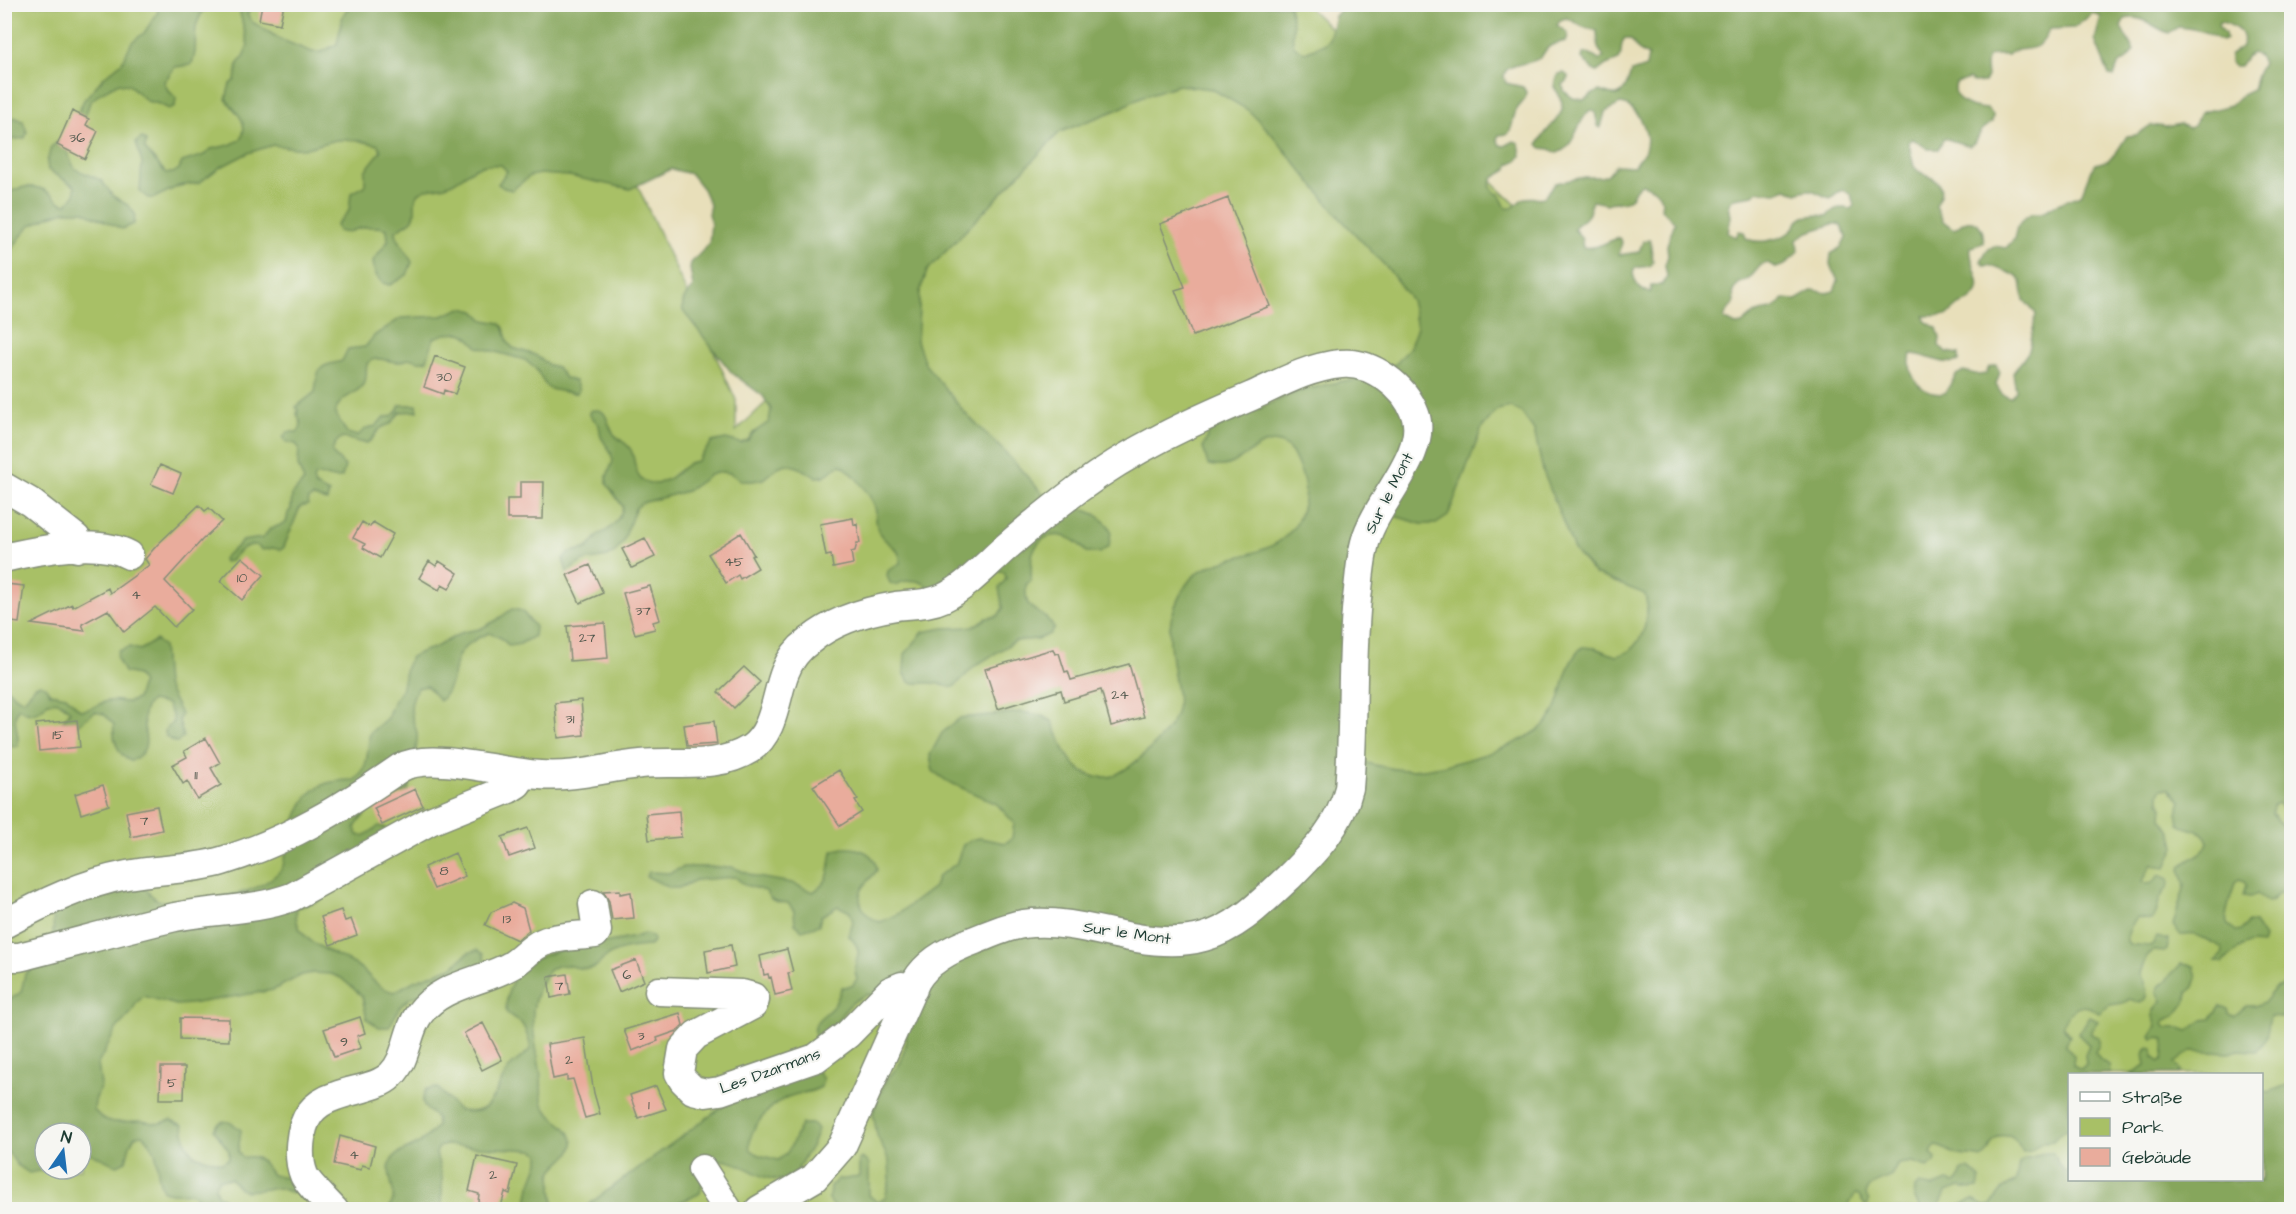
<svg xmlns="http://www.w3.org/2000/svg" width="2296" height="1214" viewBox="0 0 2296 1214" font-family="'Architects Daughter',sans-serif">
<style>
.green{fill:#a8c066;stroke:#647e4d;stroke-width:1.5;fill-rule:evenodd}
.forest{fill:#86a65b;stroke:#527248;stroke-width:1.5;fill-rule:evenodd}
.building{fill:#e9ac9c}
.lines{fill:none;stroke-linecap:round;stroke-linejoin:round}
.minor-casing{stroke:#848e77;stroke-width:31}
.minor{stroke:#fff;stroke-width:28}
.labels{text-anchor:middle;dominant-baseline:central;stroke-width:4.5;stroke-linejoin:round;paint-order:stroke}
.number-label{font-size:14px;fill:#52594e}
.street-label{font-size:16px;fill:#1f3d34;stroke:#f6f6f2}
</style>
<rect width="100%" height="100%" fill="#f6f6f2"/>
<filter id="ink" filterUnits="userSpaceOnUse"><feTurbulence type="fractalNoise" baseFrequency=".0167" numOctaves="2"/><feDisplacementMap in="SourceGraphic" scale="12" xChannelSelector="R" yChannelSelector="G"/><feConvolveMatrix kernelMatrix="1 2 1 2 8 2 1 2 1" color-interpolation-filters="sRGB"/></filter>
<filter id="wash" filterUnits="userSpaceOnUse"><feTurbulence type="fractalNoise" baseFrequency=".008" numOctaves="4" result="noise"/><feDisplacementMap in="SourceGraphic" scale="24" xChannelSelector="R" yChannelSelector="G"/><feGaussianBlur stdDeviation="1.35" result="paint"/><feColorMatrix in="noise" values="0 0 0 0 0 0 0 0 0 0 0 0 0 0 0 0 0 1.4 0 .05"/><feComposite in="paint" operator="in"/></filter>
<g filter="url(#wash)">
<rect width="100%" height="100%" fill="#e8dfba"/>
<!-- green -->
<path class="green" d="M5,5H628L600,104L736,400V431L1184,5H1306L1550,237L2291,696V1209L5,1210ZM2070,1074H2262V1180H2070ZM45,1133H81V1169H45Z"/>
<!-- forest -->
<path class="forest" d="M351,4L1289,5C1290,11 1292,18 1293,24C1294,39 1287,46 1305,52L1324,44L1329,39L1335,16L1346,4L2291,5L2292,467L2285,475L2292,484V575C2289,582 2290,605 2292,612L2291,818L2278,804L2273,806L2272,813L2284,828L2287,845L2291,850L2288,873L2291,878V891L2279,893L2272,901L2268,902L2257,894L2250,897L2243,896L2246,885L2244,881L2239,879L2235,882C2232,897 2224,909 2227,924L2236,931L2241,930L2248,922L2254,923L2264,938L2262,944C2249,942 2243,943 2234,953C2230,957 2227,957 2224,963L2216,961L2223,953L2222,948C2220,946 2198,935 2195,935C2190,933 2186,936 2180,935L2173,925L2185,885L2180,869C2186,857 2206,856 2208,842C2202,826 2190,832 2179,824L2177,813L2181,801L2169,788H2162L2159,794V801L2163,807L2162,818L2172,833L2175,847L2166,867L2151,865L2143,881L2147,884L2152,883L2160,875L2169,879C2170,888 2165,889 2161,897C2157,904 2158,911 2154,918L2151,920L2137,918L2131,926L2126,939L2129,944C2133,945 2150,946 2152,946L2157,936L2169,939L2167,950L2164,952L2153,951C2144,956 2144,965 2140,973C2144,984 2150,990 2144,1001L2140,1003L2130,999L2123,1003L2110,1005L2099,1013C2096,1012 2094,1009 2091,1008C2079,1002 2063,1015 2063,1027L2070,1036L2065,1045L2074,1056L2073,1065L2081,1069L2086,1064L2085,1054L2089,1045L2078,1034C2084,1028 2084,1022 2090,1017L2098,1021L2091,1030V1034L2099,1038V1045L2095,1052L2101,1061L2109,1065L2110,1074H2070L2069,1128L2062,1131L2053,1141L2041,1142L2031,1151L2023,1152C2017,1142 2013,1130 1999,1137C1996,1139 1994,1139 1992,1143C1988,1150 1989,1154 1981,1158C1972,1155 1963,1157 1955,1154C1947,1151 1944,1147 1935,1146L1931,1153L1936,1159L1935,1163L1927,1167L1913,1162L1898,1164L1890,1177C1881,1182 1869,1182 1866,1195L1869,1201L1868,1205L1865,1206L1859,1195L1855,1194L1848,1207L1844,1210L836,1209L829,1200L830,1186L838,1180L859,1177V1160L862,1158L869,1164V1195L877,1202L885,1198L890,1179L889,1161L877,1135L873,1113L885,1082L901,1062L906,1044V1026L869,994C849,1000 837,1017 832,1037L816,1041C810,1017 824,1019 834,1005C838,1000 839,993 842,987L852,986L857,979C849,957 869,957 849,936L853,922L850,912L838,906L821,916L819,925L802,930L795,924L794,911L788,903C777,902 770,902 766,891L745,885L735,877L696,880L679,888H670L646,876L649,872L669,873L684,867H732L757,877L792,883L813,892C832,880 828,872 832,852C843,845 866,847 874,860C876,863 876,866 877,870C873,876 869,879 865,885C853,900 865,917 880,922L898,914L934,887L938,876L956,864L963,845L970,840L980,838L1005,843L1012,839L1014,823L997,804L947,781L933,771L930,755L942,733L960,718L1021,712L1041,715L1053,722C1058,737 1068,763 1083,772C1092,777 1107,780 1117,774C1137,764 1169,734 1176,713C1179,704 1177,690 1175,681C1169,641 1163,621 1186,585C1211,546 1286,568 1302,509C1306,496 1306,483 1300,470C1295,458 1292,447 1279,443C1259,437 1242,465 1222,466C1217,467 1212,465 1208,465L1203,447L1210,431L1296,392L1342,381L1364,380L1397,363L1410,347L1417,327L1411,300L1389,270L1340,218L1270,132L1248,110L1212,89L1178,85L1141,97L1119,109L1060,132L927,271L920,292L917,341L925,364L966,414L1006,453L1042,493L1097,515L1108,525L1111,531L1109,546L1100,553L1086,552C1072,533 1044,527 1033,552C1030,561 1032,571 1031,580L1026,585C1026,591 1025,600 1029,605C1037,615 1045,612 1054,628L1050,634L1038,639L1015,641L975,666L954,687C948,687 945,686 939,684C929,681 920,685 909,682L904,672L905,654L923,632L944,628L973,627L987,618L998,616L1003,608L999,588L1006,579L1005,573L990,566L927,596L926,585C916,578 906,580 895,585L890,583L887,576L888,571L900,563C902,545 883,545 878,530C875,523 877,515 875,507C871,496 850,467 840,465L824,476L816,477L798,467L786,464L778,467L763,479L753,481H742L730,473L720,472L710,475L687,491L642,503L635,509L623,542L616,551L608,557L583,561L567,572L563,559C572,547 574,553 585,549C591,547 595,539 599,534C610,531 620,519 623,507L607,484V476L613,461L611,453L601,437L599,425L590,415V411C609,405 606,425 614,434C619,441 627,442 631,450C635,458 634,471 640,478C644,483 651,483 657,484L670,478L689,463L697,461L712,442L726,439L741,443L748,440L753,433L769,422L771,409L763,396L732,373L683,311C681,300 686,295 693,287L690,268L691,263L709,244L711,223L708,214L710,205L703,189L691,174L671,169L630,189L569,176L540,174L530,176L512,190L504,188L498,184L507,171L501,165C468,162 469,178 445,186C436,189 426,186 418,194C411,202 419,213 412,220C408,224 401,227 396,231L397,237L412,262L407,275L390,285C377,283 374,272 373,261L388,241L387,229C377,226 367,226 357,229C349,231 347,234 338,231L336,225L349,211L351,193L365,186V171L381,151L378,145L357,140H336L303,149L273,145L248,153L219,168L199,183L179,186L154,198H148L140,192L142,163L136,142L142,138L146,141L145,149L166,173H173L179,169L182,162L204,155L211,149L230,145L241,139C250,121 235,112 226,99L230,84L235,80L238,63L244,57L248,45L238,5H260L254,6L247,14L252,22L282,40L312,52H322L337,44L343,15ZM2093,13L2101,17L2095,40L2109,75L2114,77L2118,65L2127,59L2134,51L2121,27L2125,19C2143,14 2153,28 2169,33L2178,27C2187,28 2200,29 2209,34C2214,37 2216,39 2222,41L2226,39L2225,33L2218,26L2219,22C2229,22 2251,34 2241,47C2238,50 2233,52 2230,55V62L2234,66H2240L2247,56L2252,53L2259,56L2263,63L2257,75L2253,90L2240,96L2231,105L2200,113L2194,126L2188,128L2180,124L2165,127L2151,125L2136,135L2127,136L2116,153L2106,161L2096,164L2091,170L2081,195L2055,205L2042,213H2032L2023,219L2017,227L2014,239L2006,248L1994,246L1987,250L1981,261L1985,266L1989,265L2015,275L2021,281L2024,300L2036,314L2029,351L2013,373L2016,391L2011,397C2002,397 2000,392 1996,385L2000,372L1996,365L1989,367L1986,374L1979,375L1964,371L1956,375L1945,393C1923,398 1905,375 1911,354C1926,354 1944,367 1959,361V354L1947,352L1939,346L1940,338L1937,328L1925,321L1924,316L1948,315C1951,312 1955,308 1959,305C1963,303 1969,302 1972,299C1989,284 1967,264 1971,247L1983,243C1985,233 1980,219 1967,221C1962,222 1959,227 1954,229L1943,221L1936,206C1953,173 1919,179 1914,166C1913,164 1909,145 1909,142L1913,139L1928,149H1938L1944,138L1969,146L1975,143L1981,131L1992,122L1993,115L1987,109C1973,108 1950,103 1956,83L1969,79L1974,83L1984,82L1987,76C1984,55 1987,54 2007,55C2016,46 2030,52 2039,45C2044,42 2047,34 2050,29L2074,28ZM1566,18C1574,20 1577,25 1583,27C1589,29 1592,28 1597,31L1598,48L1604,57L1599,60L1587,53L1583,54L1582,58L1593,70L1597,72L1606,65L1619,60C1623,53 1619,44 1625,38L1631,40L1638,50L1648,56L1646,67L1631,72C1628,81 1625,97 1613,95C1608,95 1603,91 1598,91L1584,100L1573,98L1564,91L1563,85L1568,80V76L1564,73L1558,74L1555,80L1554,87C1575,115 1551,119 1538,144L1541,148L1550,149L1557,153C1576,147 1576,122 1590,110L1595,112L1598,126L1601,127L1605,112L1620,104C1639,106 1651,134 1645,150C1643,155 1637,160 1634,166L1616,165L1607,175L1601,177H1585L1556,183L1544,197C1538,199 1529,196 1523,199C1515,203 1516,210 1506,208L1499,194L1495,193L1490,186L1493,178L1507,170L1509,164L1518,160L1521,156L1519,143L1514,141L1505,146L1500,145L1497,139L1499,135L1508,134C1514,126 1512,117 1517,109C1522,102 1526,101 1526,92L1523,87L1506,83C1496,62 1529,66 1540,58C1543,56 1545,49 1549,47C1553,43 1562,43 1567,40L1568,33L1557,25L1560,20ZM1642,184C1653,187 1656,190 1662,199L1661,209L1675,222L1667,245L1668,256L1665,265L1667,276L1662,285H1651L1650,292C1639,292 1635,283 1633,273L1635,268L1650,266L1653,262L1650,240L1643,241L1639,252L1619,255L1622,242L1619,238C1606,241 1597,250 1583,247L1581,237L1574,229C1577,222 1584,222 1588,215C1591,211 1589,206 1592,201L1607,204C1614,200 1622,204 1628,200C1635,195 1634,187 1642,184ZM1786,189L1797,193C1816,185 1815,195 1831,198C1839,190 1842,188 1851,194L1854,206L1850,209C1840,207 1834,207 1828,216C1820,215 1811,215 1804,217C1797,220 1795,226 1791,231C1781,240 1757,245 1746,238L1744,232L1739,231L1736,237L1728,233L1731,216L1729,204L1734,198L1754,195L1758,191L1776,193ZM1832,224H1838L1842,226L1846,237L1841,247L1831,254L1830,264L1838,281L1834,291L1827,293L1813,290L1796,300L1784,299L1774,308L1754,314L1742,324L1736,325L1724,319L1726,313L1734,303L1733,291L1738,284L1749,279L1761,265L1768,263L1776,268L1785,265L1798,252L1797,240C1808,229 1819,230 1832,224ZM1511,407L1521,412L1534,430L1543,471L1574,550L1595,574L1645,594C1650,613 1646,638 1629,651C1626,653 1620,655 1616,656L1595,648L1582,647C1561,668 1566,691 1553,714C1537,745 1444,769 1410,770C1393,770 1377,766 1360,761L1345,675L1385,513L1421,524H1436L1448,516L1482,428L1497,410Z
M156,5H205C203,13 198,18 196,27C194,40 198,52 191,65L175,67L164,82L168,90L176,98L175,106L169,109L159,104L147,101L129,85L119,83L100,93L90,102L81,128L69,146L68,155L75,169L101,180L113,196L129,206L135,214L134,224L122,229L83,211H65L50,216L29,226L5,258V213L10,192C24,185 37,184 51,194C57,199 58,203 67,204L75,194V186L48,170L47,162L51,147L68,134L84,100L104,77L122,62L132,42L144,33L158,12Z
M14,117L23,121L27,132L25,138L9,140L5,144V129Z
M461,308L475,311L484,320L500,323L504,328L508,343L513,348L535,355L549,365L557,367L565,378L575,381L579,390L577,393C573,394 554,390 550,389L546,386L536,369L525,360L478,347L466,335L461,333L445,334L434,338L427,360C415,364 417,358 409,359C405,360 402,362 399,362C387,363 377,353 367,364C365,371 368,377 364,383C355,398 341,393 335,413L347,433L357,436L367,428L376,426L383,418L392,416L397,411L400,405H417L418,411L400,412L391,424C372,429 379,436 367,443C350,443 338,427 332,453L345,466L342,477C333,481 324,473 315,476L313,480L315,486L329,493L327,501L313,497L309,499L308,505L300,507L284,547L281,550L273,548L262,550L256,545C244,544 237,553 230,561L224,562L223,559C228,552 237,548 242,541L263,538L270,529L286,523L288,513L291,509L292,495L304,481L298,466L299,448L296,444L286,442L283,438L287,432H297L300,429L301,423L297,414L298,410L296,407L315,392C317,381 315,369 327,365C333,363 337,363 342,361L348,349L365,347L375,335L401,318L442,316Z
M512,609L522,611L535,627L534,636L520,644L509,646L501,638L489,633C438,654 466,674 440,701L427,686L417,688C412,699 409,708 413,720C414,725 417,730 417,734C418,743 411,783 408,791L373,802C369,813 360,817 355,828L358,835L364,836L379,826L386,828L385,836L318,901L297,908C289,941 334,952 356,965C372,975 372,986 394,992L414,981L452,967L468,953L477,950L483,954L486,965L468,977L410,998L401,1006L389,1027H379L367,1019L362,996L341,978L331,974L313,973L302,975L273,990L190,1004L176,1005L144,996L136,1003L132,1012L117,1028L98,1064L101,1085L95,1101L94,1110C108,1127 119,1121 138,1121C155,1121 152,1127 171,1120L183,1125L186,1143L194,1155L222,1163L229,1158V1151L214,1130C221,1116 231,1121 241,1130L238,1152L243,1158C258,1153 264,1163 272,1175C282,1177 292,1177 297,1187L293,1193L279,1188L246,1191L240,1189L231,1179H219L215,1186L217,1194L229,1203L231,1209H206C189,1181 188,1199 163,1191C152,1168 165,1157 143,1135L135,1136L130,1145L126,1161L117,1165C105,1161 93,1152 81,1152V1133H45V1169H48L46,1170L29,1173L17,1165L9,1153H5L4,1004L21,992L25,974C37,966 52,947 53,933C54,925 53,916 53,907L139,877C143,885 148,894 156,899C168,907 234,896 250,890C259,887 270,880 277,874C284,869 284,861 286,854C294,828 298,788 332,782C340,780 348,780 355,780C371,763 366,753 370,733L387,718L394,700L401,691L406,667L411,657L423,651L434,648L463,632L480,629L495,621Z
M156,640L163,646L166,685L181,714L179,720L183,737L177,743L166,737L165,730L173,722L172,715L167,704L151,701C130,721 163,746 131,761C119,757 112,739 114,725L104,714L95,712L76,726L62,722L70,711C63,703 58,700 48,702C39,714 31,716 18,708C11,720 20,732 18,746L13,747L5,743L6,724L5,687L18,698L24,700L35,686L40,684L45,686L50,693L66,696L80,710C91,711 98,703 108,701C121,698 123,706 137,699L142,683L137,675L124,672L117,658L118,651L130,647L140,650Z
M644,934L652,936L653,941L650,946C636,947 618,948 606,957C600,961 600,966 592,968C579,972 565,960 552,968C547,971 544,977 542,982C524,1016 537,1042 541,1077C542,1086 540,1095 543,1104C549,1120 572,1125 573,1143C574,1157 554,1163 551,1175L554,1209H526L530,1186L539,1162V1154L533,1150L445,1145L439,1147L436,1153L442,1177V1209L387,1210C402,1194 385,1180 390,1164C393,1153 407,1150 416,1145C424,1140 431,1133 437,1126L436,1117C423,1107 419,1105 426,1089L438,1088L458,1110C494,1120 494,1088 510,1067C516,1060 526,1056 531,1048C529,1040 526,1030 522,1024C517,1019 511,1017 506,1012C505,936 596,952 644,934Z
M2181,964L2194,966L2197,978L2194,987L2187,993L2185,1003L2175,1016L2165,1020L2163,1024L2166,1028H2180L2188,1031L2203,1020L2211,1019L2220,1006L2228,1009L2229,1014L2234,1016L2246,1006H2255L2264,1002L2275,988L2281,986L2291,989V1018L2270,1016C2268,1030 2267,1041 2256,1051L2239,1050L2229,1053L2191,1051L2175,1063L2181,1070L2179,1074H2131L2146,1065C2145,1057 2141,1053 2149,1048L2153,1049V1057L2160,1062L2163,1060L2165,1039L2159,1037L2153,1039L2151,1036L2157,1026C2152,1014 2153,1010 2162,1001L2157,991L2159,987Z
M816,1069L823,1079L821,1087C810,1094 798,1092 786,1098C770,1105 746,1131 750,1149L759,1155L778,1160C793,1152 793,1136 802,1124H812L817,1129C816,1146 801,1156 797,1173C792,1175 785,1180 780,1180C755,1180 740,1155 708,1161L700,1193C664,1214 621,1209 581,1210L744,1091Z
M2289,1084H2292L2291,1209H1951L1973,1200L1985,1206L1991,1205L2003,1189L2016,1181L2019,1163L2025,1158C2036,1159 2042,1149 2053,1153L2057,1163L2064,1171H2069L2070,1180H2262V1090L2269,1092Z
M1968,1169L1978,1175L1980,1178L1978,1188L1972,1189L1960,1187L1946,1192C1944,1198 1939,1203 1939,1209H1921L1914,1198L1915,1188L1920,1184L1933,1187L1947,1181L1955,1183L1959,1179L1962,1170Z"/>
<g id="blocks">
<!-- building -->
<path class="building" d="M262,4H284L280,24L259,20Z
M72,111L89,119L86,125L98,131L85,159L57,145Z
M1228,198L1270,306L1193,336L1175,290L1185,287L1160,224Z
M435,356L465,367L455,394L444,390L443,394L424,387Z
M160,465L181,474L173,493L151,484Z
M520,482H544L543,519H507V499H520Z
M199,505L205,511L209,508L222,521L202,540L165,581L192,609L174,627L155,607L124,632L108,610L82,624L85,631L31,624L72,604L73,607L108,588L110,593L149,565L145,559L157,545Z
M853,518L854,525L857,524L860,543H857L855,551L851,552L853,564L833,568L831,555L826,556L820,524Z
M362,522L370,527L373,522L393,534L380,558L363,548L365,544L353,538Z
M741,533L754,555L751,556L758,568L740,579L738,575L726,583L708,554Z
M645,538L655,557L632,568L622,549Z
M242,557L264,575L242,600L220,581Z
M429,561L436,566L439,561L458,573L449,589L442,585L439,590L419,578Z
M590,565L603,593L580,603L567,575Z
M6,584L24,586L19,623L4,621Z
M650,586L660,620L653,622L655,629L635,634L623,593Z
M605,623L608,658L570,661L567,626Z
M1053,649L1055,654L1059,653L1065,672L1068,671L1071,680L1129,664L1144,717L1111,726L1101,690L1064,701L1061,690L998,709L985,669Z
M744,667L760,682L734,708L718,692Z
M581,700L584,735L558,738L555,703Z
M77,720L80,747L39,751L36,724Z
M714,721L717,744L687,746L684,725Z
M206,738L220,763L211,768L221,785L197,799L187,781L183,784L172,765L187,757L184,751Z
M839,770L858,800L855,801L862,812L840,826L813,786Z
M103,785L109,805L81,814L75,794Z
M415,789L423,806L382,825L374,808Z
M157,806L162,830L131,837L126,812Z
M679,811L681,837L649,840L646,814Z
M528,828L535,848L509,857L502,837Z
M455,853L465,876L434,889L424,867Z
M620,890V894L631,892L634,918L612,920L609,901L603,891Z
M512,903L523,908L529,930L517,940L485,925L491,912Z
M341,910L345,921L351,919L357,935L330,945L321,917Z
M731,945L735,967L708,973L705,950Z
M787,949L793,972L788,973L792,991L775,995L771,977L769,978L768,974L764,975L760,956Z
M636,960L644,981L619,992L610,970Z
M567,974L570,994L551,998L548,977Z
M680,1013L683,1025L677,1031L657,1038L658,1041L632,1051L624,1030Z
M360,1017L365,1033L357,1036L361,1048L334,1057L324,1029Z
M180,1018L229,1019V1041L180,1039Z
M483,1023L502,1060L482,1070L464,1033Z
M585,1038L594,1093L600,1114L585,1118L573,1079L567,1080V1076L553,1079L547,1044Z
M161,1067H185L184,1099H160Z
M656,1086L666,1109L638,1118L630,1095Z
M340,1136L375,1146L370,1167L362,1165L361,1170L334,1164Z
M477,1156L517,1165L510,1194L505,1192L501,1207L478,1202L479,1194L469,1191Z"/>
</g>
</g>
<g filter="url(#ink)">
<use href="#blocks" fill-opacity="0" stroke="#848e77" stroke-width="1.5"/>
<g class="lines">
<!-- minor casing -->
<g class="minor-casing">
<path id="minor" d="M4,487L30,502L76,538L77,548
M4,558C37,550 99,538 129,555
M4,924C43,903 84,883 127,875C159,869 191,870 222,861C287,842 345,806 400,768C430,751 503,773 540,775C575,778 607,767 641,764C678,760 716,770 750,749C775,732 775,697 785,672C790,659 798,649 809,641C833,621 865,611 896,606C912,604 928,605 943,598C966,587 985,566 1004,549C1028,528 1053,508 1078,489C1132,449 1191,422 1252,396C1280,383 1309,367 1341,364C1371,361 1405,386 1415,414C1429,451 1378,501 1367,536C1361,553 1360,572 1358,590C1350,656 1355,722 1349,788C1340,826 1316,850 1289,877C1264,900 1238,928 1204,937C1147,953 1089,919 1032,923C1012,924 993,933 975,940C953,948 928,960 916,981L842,1146L814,1178L759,1210
M4,957H19C71,944 123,929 175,917C214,909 254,911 292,897L430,821L509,789L517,784L524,774
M659,991L742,994L753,997L755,1000L753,1005L696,1035L683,1049L679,1073L683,1080L693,1090L706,1093L720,1091L816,1058L848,1034L890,991L902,986L913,989
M702,1169L728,1210
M334,1210C327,1202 307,1183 304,1175C297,1158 299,1128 310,1113C316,1105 327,1099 336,1096C353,1089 378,1088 391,1075C408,1059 406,1031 420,1013C441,984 483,982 512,965C526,956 533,944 550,940C564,936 580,936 595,934L597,931L593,904"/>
</g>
<!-- minor -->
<use href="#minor" class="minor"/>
</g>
</g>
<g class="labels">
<!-- number labels -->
<g class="number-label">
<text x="77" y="138">36</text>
<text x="444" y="377">30</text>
<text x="734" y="562">45</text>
<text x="242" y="578">10</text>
<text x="136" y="595">4</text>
<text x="643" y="611">37</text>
<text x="587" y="638">27</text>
<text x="1120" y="695">24</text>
<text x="570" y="719">31</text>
<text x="58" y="735">15</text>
<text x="196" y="775">11</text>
<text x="144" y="821">7</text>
<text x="444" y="871">8</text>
<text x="507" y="919">13</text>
<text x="627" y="975">6</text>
<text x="559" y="986">7</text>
<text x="641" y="1036">3</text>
<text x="344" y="1042">9</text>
<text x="569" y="1060">2</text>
<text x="172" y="1083">5</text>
<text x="649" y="1105">1</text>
<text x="354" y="1155">4</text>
<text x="493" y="1175">2</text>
</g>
<!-- street labels -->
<g class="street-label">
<text transform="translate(1389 493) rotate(-63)">Sur le Mont</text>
<text transform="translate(1127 933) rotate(8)">Sur le Mont</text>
<text transform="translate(770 1071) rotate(-20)">Les Dzarmans</text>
</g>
</g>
<!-- margin -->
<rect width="2296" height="1214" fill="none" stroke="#f6f6f2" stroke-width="24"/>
<!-- legend -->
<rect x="2068" y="1073" width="195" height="108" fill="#f6f6f2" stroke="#a0aca6" stroke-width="1.5"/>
<rect x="2080" y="1092" width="30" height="9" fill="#ffffff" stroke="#a0aca6" stroke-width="1.5"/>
<text x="2122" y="1103" font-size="18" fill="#1f3d34">Straße</text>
<rect x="2080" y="1118" width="30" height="18" fill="#a8c066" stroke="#a0aca6" stroke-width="1.5"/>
<text x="2122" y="1133" font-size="18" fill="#1f3d34">Park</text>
<rect x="2080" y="1148" width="30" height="18" fill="#e9ac9c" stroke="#a0aca6" stroke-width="1.5"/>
<text x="2122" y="1163" font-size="18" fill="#1f3d34">Gebäude</text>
<!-- north arrow -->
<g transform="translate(63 1151) rotate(14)"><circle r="28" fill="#f6f6f2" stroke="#a0aca6" stroke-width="1.5"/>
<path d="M0-4.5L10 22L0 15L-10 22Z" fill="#1f6fb2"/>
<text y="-9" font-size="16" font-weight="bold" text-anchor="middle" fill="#1f3d34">N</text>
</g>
</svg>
